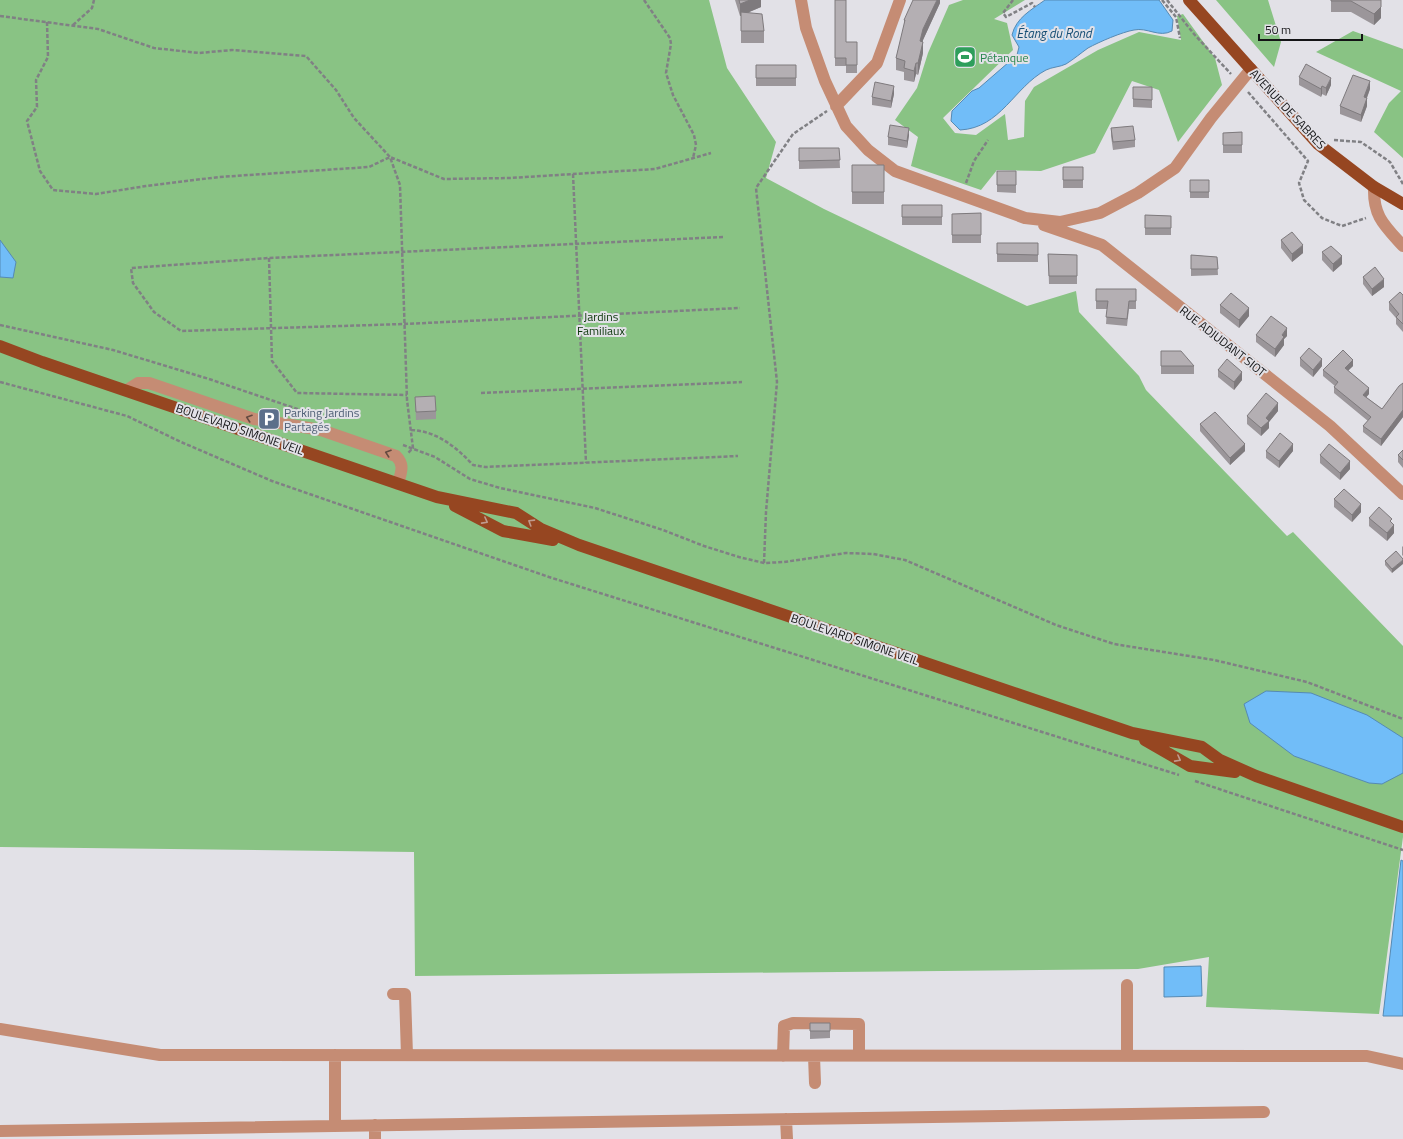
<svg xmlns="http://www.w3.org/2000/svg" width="1403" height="1139" viewBox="0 0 1403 1139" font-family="'Titillium Web',sans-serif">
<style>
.green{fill:#89c384}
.water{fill:#71bdf8;stroke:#558ab4}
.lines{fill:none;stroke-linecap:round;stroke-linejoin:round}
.path{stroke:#808084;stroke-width:2.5;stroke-dasharray:4 2;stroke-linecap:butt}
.minor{stroke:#c58c74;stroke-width:12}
.major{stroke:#964621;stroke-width:12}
.wall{fill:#9b969a}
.shaded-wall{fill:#7e7a7d}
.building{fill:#b4afb3;stroke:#7e7a7d}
.oneway{stroke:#644a40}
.oneway2{stroke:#c09b8e}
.labels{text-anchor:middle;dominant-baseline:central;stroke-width:4;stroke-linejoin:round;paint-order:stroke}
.leisure-label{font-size:12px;fill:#27864d;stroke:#e2e1e7;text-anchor:start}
.street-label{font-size:12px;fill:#141416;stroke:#e2e1e7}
.park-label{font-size:12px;fill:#093508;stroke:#e2e1e7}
.service-label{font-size:12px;fill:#4e5e75;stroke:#e2e1e7;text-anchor:start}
.water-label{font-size:13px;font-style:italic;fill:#164e75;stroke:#e2e1e7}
</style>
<rect width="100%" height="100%" fill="#e2e1e7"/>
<!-- green -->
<path class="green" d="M0,0H709L727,68L776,142L766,178L824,209L1027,306L1076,291L1079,312L1139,376L1146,390L1287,536L1293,532L1403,646V837L1379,1014L1206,1007L1209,957L1138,969L415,976L414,852L0,847Z
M963,0H1025L994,19L1007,23L1013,50L943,118L955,133L976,135L1005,114L1008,140L1024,137L1025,101L1034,87L1098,50L1139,32L1181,40L1177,16L1183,14L1215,58L1222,85L1178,142L1159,90L1132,81L1095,153L1041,171L997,170L981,190L911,166L918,137L895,120L917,88L928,53L949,5Z
M1216,0H1268L1281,42L1274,67Z
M1353,31L1403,49V158L1374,132L1389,103L1401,91L1316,52Z"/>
<!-- water -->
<path class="water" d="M1045,0H1159L1173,20L1172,31C1159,38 1147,27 1134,30C1122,32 1099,42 1088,48C1081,53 1074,59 1066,64C1060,67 1052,67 1046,70C1014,87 1001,128 960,130L951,121L952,111L972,91L979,88L1017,55L1019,47L1012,35C1016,18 1031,10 1045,0Z
M0,240L16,262L13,278L0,277Z
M1266,691L1311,693L1367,715L1403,738V773L1382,784L1369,783L1294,756L1250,723L1244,704Z
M1401,860L1403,861V1016H1383Z
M1201,966L1202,996L1164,997V967Z"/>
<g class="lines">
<!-- path -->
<path class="path" d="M644,0L670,38L671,44L666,73L673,95L694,135L696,145L693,158
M1013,0L1003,13L1006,17L1032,3L1035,7
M1162,0L1176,17L1180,38
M1167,0L1194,34L1231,74
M0,16L98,29L154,48L199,53L232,50L306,56L336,90L354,118L390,157L400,185L407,400L413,448L408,453
M47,22L48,57L36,80L37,107L27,121L40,171L53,190L96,194L146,186L219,177L369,167L390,157L444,179L509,178L655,169L711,153
M73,25L92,8L94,0
M1248,92L1308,161L1299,183L1304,200L1322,218L1342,226L1366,218
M1334,140L1361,142L1390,162L1403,184
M573,174L586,463
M966,183L974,161L988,140
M723,237L269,258L131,268L133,283L154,312L181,331L404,324L740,308
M269,258L272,361L297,393L407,395
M0,325L113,350L209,379L315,415
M0,382L127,416L181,442L272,481L549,577L1179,775
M481,393L742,382
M411,430C437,431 456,447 473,465L485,467L738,456
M403,445L435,457L470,479L500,488L595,508L663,530L704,546L739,557L764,563L784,562L846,553L873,554L905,560L1056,625L1114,644L1214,660L1307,682L1403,719
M764,563L766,512L777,382L756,188L793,134L827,111
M1195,781L1403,850"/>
<!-- minor -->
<path class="minor" d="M801,0L806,28L825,81L846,126L868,150L895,171L1025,218L1060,222L1100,213L1138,193L1175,168L1211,118L1251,69
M836,106L877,63L900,0
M1374,187C1373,216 1384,225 1403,246
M1044,225L1102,245L1330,426L1403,494
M127,390L138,383H149L254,419L321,430L396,456C405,465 401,472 398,484
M1127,985V1056
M393,994H405L407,1055
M0,1029L160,1055L1367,1056L1403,1064
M335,1055V1126
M783,1056L784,1026L793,1023L859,1024V1055
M814,1056L815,1083
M786,1119L787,1139
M375,1125V1139
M0,1131L1264,1112"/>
<!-- major -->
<path class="major" d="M1189,0L1318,144L1374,187L1403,204
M0,346L42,362L437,497L516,513L541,529L579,545L1132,733L1202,747L1220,760L1256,776L1403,827
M455,506L503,531L553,540
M1145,740L1190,766L1235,772"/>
</g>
<!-- wall -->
<path class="wall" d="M735,0H761V7L749,12L764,31V43H741V16H740Z
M835,0L846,42H857V73H846V66H835Z
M940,0V3L923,40V53L918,75L916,74L914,82L904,80V72L896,70V58L904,26V20Z
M1331,0H1381V18L1374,25L1351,12H1331Z
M756,65H796V86H756Z
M1299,77L1331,85L1326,96L1322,94L1321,97L1299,85Z
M1133,87H1152V108L1133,107Z
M1370,89L1367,98V106L1361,122L1340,114V106Z
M894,94L891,108L872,105V97Z
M1111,128L1135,140V147L1113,150L1111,136Z
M1242,132V153H1223V133Z
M909,135L907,148L888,145V137Z
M799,148H839L840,168L799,169Z
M852,165H884V204H852Z
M1063,167H1083V188H1063Z
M997,171H1016V193L997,192Z
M1190,180H1209V198H1190Z
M902,205H942V225H902Z
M981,213V243H952V214Z
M1145,215L1171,216V235H1145Z
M1281,240L1303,253L1292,262L1281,248Z
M997,243H1038V262H997Z
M1322,252L1342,264L1333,272L1322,260Z
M1048,254L1077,255V284H1049Z
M1191,255L1217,257L1218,275L1191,276Z
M1363,277L1384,287L1372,296L1363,284Z
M1096,289H1136V309H1129L1127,326L1106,324L1107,309H1096Z
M1403,295V332L1396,324V318L1389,310V302Z
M1220,305L1249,316L1239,328L1220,313Z
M1256,335L1287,336L1284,339V345L1275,357L1256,342Z
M1161,351L1194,366V374H1161Z
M1300,358L1322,366L1313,377L1300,366Z
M1353,366L1348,370L1369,394L1366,397L1382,409L1403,383V417L1381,446L1363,432V426L1368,421L1334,393V387L1335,386L1323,376V370Z
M1218,370L1242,380L1234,390L1218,377Z
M415,397L436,411V419L416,420Z
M1278,411L1269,422V428L1261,436L1247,424V416Z
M1200,424L1245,451L1230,465L1200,431Z
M1403,450V468L1398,462V455Z
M1266,451H1293L1279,468L1266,458Z
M1320,455L1350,469L1340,480L1320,463Z
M1334,499L1361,512L1352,522L1334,507Z
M1369,518L1392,523L1394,533L1387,541L1369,526Z
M1403,546V556L1402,555V547Z
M1396,551L1392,573L1385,565V561Z
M830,1023V1038L810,1039V1031Z"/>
<!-- shaded-wall -->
<path class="shaded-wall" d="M750,0H761V7L740,16V4Z
M937,0H940V3L923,40L920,53V41L923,29Z
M1381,7V18L1374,25V14Z
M923,42V53L918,75V63Z
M916,63V74L914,82V71Z
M1331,78V85L1326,96V88Z
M1370,81V89L1364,105V97Z
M894,86V94L891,108V101Z
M1322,86V94L1321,97V89Z
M1367,98V106L1361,122V115Z
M909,128V135L907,148V141Z
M1303,245V253L1292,262V254Z
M1342,256V264L1333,272V264Z
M1384,279V287L1372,296V289Z
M1249,308V316L1239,328V320Z
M1287,328V336L1284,339V345L1275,357V349L1282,335Z
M1322,359V366L1313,377V370Z
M1353,360V366L1345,374V368Z
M1242,372V380L1234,390V382Z
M1369,388V394L1363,401V395Z
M1278,403V411L1269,422V428L1261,436V428L1266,418Z
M1403,410V417L1381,446V439Z
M1245,444V451L1230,465V458Z
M1293,444V451L1279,468V461Z
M1350,461V469L1340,480V473Z
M1361,504V512L1352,522V515Z
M1394,525V533L1387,541V533Z
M1403,560V564L1392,573V569Z"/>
<!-- building -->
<path class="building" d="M739,0H750L740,4Z
M835,0H846V42H857V65H846V58H835Z
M913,0H937L923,29L920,41L923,42L918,63H916L914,71L904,68L905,61L896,58L905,20H904Z
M1331,0H1381V7L1374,14L1351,1H1331Z
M741,12L762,14L764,31H741Z
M1306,64L1331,78L1326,88L1322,86L1321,89L1299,77Z
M756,65H796V78H756Z
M1353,75L1370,81L1364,97L1367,98L1361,115L1340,106Z
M875,82L894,86L891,101L872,97Z
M1133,87H1152V100L1133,99Z
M890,125L909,128L907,141L888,137Z
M1133,126L1135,140L1113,142L1111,128Z
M1242,132V145H1223V133Z
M799,148H839L840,160L799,161Z
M852,165H884V192H852Z
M1063,167H1083V180H1063Z
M997,171H1016V185H997Z
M1190,180H1209V192H1190Z
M902,205H942V217H902Z
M981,213V235H952V214Z
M1145,215L1171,216V228H1145Z
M1292,232L1303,245L1292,254L1281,240Z
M997,243H1038V255L997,254Z
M1331,246L1342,256L1333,264L1322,252Z
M1048,254L1077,255V276H1049Z
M1191,255L1217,257L1218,269H1191Z
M1375,267L1384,279L1372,289L1363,277Z
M1096,289H1136V301H1129L1127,319L1106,317L1108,301H1096Z
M1400,292L1403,295V324L1396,317L1399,314L1389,302Z
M1231,293L1249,308L1239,320L1220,305Z
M1271,316L1287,328L1282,335L1284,337L1275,349L1256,335Z
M1309,348L1322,359L1313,370L1300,358Z
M1343,350L1353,360L1345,368L1369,388L1363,395L1382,409L1399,386L1403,383V410L1381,439L1363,426L1371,417L1334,387L1338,382L1323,370Z
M1161,351H1181L1194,366H1161Z
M1227,359L1242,372L1234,382L1218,370Z
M1266,393L1278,403L1266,418L1269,421L1261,428L1247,416Z
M435,396L436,411L416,412L415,397Z
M1215,412L1245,444L1230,458L1200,424Z
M1280,433L1293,444L1279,461L1266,451Z
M1329,444L1350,461L1340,473L1320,455Z
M1403,450V460L1398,455Z
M1344,489L1361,504L1352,515L1334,499Z
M1379,507L1392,519L1390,521L1394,525L1387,533L1369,518Z
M1396,551L1403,559V560L1392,569L1385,561Z
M810,1023H830V1031H810Z"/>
<!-- one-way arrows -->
<defs><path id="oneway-chevron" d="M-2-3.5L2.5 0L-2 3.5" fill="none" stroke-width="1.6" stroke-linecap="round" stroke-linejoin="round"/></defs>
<g class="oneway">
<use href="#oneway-chevron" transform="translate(249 418) rotate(-161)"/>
<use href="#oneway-chevron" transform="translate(388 453) rotate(-161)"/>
</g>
<g class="oneway2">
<use href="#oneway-chevron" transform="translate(485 521) rotate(28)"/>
<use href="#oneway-chevron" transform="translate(531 522) rotate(-148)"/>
<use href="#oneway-chevron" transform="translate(1178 759) rotate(28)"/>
</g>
<!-- icons -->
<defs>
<g id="stadium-square" transform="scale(1.15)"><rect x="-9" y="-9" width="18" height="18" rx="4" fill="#2e9e5b" stroke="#e2e1e7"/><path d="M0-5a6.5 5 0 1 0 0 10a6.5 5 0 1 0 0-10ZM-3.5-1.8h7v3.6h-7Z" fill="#fff"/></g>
<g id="parking-square" transform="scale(1.15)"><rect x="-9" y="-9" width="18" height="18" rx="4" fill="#5c6f8a" stroke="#e2e1e7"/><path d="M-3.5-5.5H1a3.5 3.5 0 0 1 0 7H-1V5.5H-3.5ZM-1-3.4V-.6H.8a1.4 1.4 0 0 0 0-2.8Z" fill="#fff"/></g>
</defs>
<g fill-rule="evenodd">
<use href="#stadium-square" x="965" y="57"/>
<use href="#parking-square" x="269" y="419"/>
</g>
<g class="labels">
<!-- leisure labels -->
<g class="leisure-label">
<text x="980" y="57">Pétanque</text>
</g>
<!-- street labels -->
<g class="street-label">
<text transform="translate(1288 109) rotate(47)">AVENUE DE SABRES</text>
<text transform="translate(1223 341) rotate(38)">RUE ADJUDANT SIOT</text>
<text transform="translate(240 429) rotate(19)">BOULEVARD SIMONE VEIL</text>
<text transform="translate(855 639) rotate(19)">BOULEVARD SIMONE VEIL</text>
</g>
<!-- park labels -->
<g class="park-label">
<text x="601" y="316">Jardins<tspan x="601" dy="14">Familiaux</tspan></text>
</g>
<!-- service labels -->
<g class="service-label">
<text x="284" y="412">Parking Jardins<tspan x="284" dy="14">Partagés</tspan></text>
</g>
<!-- water labels -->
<g class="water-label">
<text x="1054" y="33">Étang du Rond</text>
</g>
</g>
<!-- scale -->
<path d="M1259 34v6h103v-6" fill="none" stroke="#141416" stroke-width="2"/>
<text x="1265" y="34" font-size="12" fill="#141416" stroke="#e2e1e7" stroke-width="3" paint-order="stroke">50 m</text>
</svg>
